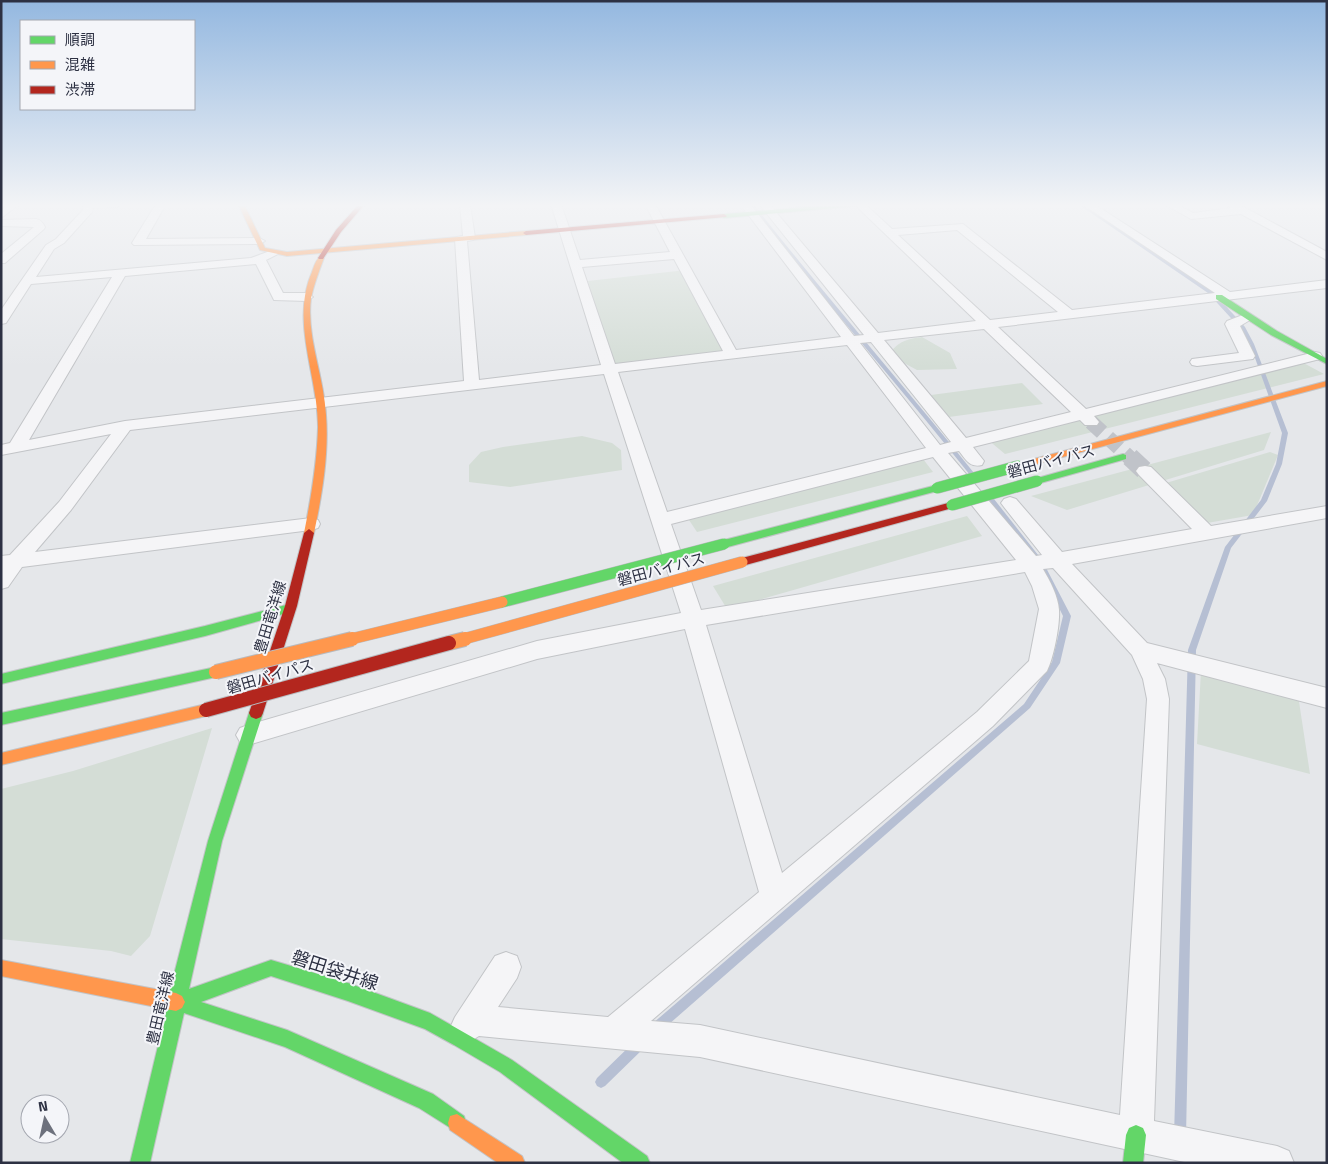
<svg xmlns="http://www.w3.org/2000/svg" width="1328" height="1164" viewBox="0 0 1328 1164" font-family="'Titillium Web','Noto Sans JP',sans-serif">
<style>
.green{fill:#d4ddd6}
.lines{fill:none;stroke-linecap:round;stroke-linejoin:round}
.stream{fill:#b6bfd3;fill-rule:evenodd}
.street-tunnel-far1{stroke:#c0c3c9;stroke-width:15;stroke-dasharray:15 8;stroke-linecap:butt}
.street-tunnel{stroke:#c0c3c9;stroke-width:19;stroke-dasharray:19 9;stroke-linecap:butt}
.street-casing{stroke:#c2c4c7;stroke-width:2}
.fast-casing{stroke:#c2c4c7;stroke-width:2}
.slow-casing{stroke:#c2c4c7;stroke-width:2}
.jam-casing{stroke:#c2c4c7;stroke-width:2}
.street{fill:#f5f5f7;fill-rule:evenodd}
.fast{fill:#63d668;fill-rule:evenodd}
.slow{fill:#ff974d;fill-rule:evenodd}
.jam{fill:#b3261e;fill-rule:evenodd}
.fast-bridge-casing{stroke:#b8babe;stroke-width:12;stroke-linecap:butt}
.slow-bridge-far1-casing{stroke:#b8babe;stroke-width:12;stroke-linecap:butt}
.slow-bridge-casing{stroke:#b8babe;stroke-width:16;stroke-linecap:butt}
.jam-bridge-casing{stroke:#b8babe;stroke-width:16;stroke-linecap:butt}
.fast-bridge{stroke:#63d668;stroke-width:11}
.slow-bridge-far1{stroke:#ff974d;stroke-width:11}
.slow-bridge{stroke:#ff974d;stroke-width:14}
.jam-bridge{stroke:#b3261e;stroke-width:14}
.labels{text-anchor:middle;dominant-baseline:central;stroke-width:4;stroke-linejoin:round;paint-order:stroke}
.street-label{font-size:15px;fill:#2d3143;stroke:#f4f5f9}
.near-street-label{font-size:18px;fill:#2d3143;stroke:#f4f5f9}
</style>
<rect width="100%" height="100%" fill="#e5e7ea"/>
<!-- green -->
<path class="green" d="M686,270L732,355L608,364L588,281Z
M922,337L950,353L957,369L917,370L889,355C898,341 907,339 922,337Z
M1298,360L1324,374L1005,454L987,439Z
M1022,383L1043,404L949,417L931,395Z
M1271,432L1264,450L1067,510L1031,496Z
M582,436L612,443L621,450L622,470L510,487L469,482V465L481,452L503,447Z
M1270,452L1278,455L1253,515L1207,523L1166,483Z
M920,455L933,472L697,532L685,514Z
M967,516L982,536L727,609L713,586Z
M1201,671L1298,695L1310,774L1197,744Z
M212,728L150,936L131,956L111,951L1,939V789L73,771Z"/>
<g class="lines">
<!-- stream -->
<path class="stream" d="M749,204H753C825,295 901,382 974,473L975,474L974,475H970C898,384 820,297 749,204Z
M1078,204H1082L1212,291L1245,327L1254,344L1288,433L1282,464L1267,501L1231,548L1196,650L1186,1136L1184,1140L1180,1142L1176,1140L1174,1136L1188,650L1225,547L1261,500L1276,464L1282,433L1250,344L1241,329L1208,293Z
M992,498L994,499L1042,560L1071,616L1060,663L1030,708L660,1032L656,1033L652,1032L651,1028L652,1024L1024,704L1052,662L1063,616L1037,563L990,501L989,500L990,499Z
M640,1039L644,1040L645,1044L644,1048L605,1086L601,1088L597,1086L595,1082L597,1078L636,1040Z"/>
<!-- street-tunnel-far1 -->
<path class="street-tunnel-far1" d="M1091,422L1131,459"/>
<!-- street-tunnel -->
<path class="street-tunnel" d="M1130,457L1145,471"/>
<!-- street casing -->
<g class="street-casing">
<path id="street" d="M9,204H20L1,218V210Z
M82,204H122L117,207L93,208L92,212L64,243L54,249L36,277L251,258L270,251H278L280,253L266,260L283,293H307L313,297L307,301L274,300L256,264L125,276L29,440L125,421L464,381L455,239L457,237L463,236L460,204H470L475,238L473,240L467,241L479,380L601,365L551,204H561L580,260L670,252L645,204H655L736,350L841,337L740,204H750L854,336L864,335L759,204H769L878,333L976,321L854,204H865L892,229L963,224L1072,310L1215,293L1082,204H1094L1230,292L1327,280V288L998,327L1086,409L1315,352L1320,353L1322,356L1320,359L1094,416L1099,422L1097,425H1085L1080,420L973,447L984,461L982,465C970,468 966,460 959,451L948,453L1036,556L1042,555L1004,507L1001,503L1004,499L1010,497L1016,499L1062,552L1192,529L1139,475L1136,471L1139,467L1145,466L1151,467L1211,526L1327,506V518L1072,564L1147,643L1327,688V708L1157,663L1165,679L1169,699L1154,1121L1277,1146L1289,1151L1294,1163H1189L700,1057L479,1036L466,1044L455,1039L450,1028L455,1017L495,956L506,952L517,956L521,967L517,978L498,1007L608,1017L759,892L685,629L537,659L248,745L240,742L236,735L240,728L248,725L537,641L681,613L604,374L130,430L71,510L35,552L311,518L318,520L320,524L318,528L311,530L22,567L8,587L1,589V556L10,555L59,502L111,434L1,455V445L10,443L112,277L31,284L6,323L1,324V310L46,245L56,239L83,210ZM957,230L1058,312L990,320L898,235ZM674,259L723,351L615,364L582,267ZM984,329L1071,412L966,438L884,340ZM871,342L951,442L940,445L860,343ZM847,345L926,448L667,512L618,372ZM933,457L1016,560L701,610L671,524ZM1053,568L1132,655L1143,679L1147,699L1120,1115L700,1025L651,1021L993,726L1047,671C1054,657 1060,625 1059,610C1058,596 1050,581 1043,569ZM1025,572L1032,586L1039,609L1029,661L977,712L782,873L706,625Z
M156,204H166L146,239L259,238L265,241L259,244L134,245L132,243Z
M1164,204H1176L1193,213L1231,208L1226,204H1238L1327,252V260L1241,214L1191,219Z
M36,219C41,220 43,223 45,227L44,229L5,263H1V254L34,227L1,226V220Z
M1248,313L1255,317L1240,326L1255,356L1253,359L1197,366L1192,365L1190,362L1192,359L1239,353L1225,324L1227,321Z"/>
</g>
<!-- fast casing -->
<g class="fast-casing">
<path id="fast" d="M841,204H860L857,206L724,218L721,216L724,214Z
M1216,295H1222L1277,331L1327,359V364L1271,335L1216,299Z
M1123,454L1126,455V459L1037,484L1032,481L1034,479Z
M937,485L942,488L941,490L724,548L719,544L724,540Z
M290,604L294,605L296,608L294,611L205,636L1,684V674L205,626Z
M216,667L220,668L222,672L220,676L216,677L1,725V713Z
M256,707L261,709L263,713L222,841L189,989L271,960L348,983L430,1013L512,1060L647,1156L650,1163H623L500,1072L454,1045L425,1029L348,1001L271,976L201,1002L287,1030L433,1094L464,1116L466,1123L464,1130L457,1132L419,1108L285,1047L184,1013L150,1163H130L168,1004L167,1002L208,841L249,713L251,709Z
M1136,1125L1143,1128L1146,1135L1143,1163H1123L1126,1135L1129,1128Z"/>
</g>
<!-- slow casing -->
<g class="slow-casing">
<path id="slow" d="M238,204H244L265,248L287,252L526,231L529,233L526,235L287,256L260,250Z
M321,256L324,258C319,271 314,284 311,298C306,337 324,376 326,415C329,454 322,495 314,533L309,537L304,533C311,498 317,463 318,427C318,375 290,322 312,272C314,266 316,259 321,256Z
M1327,381V386L1018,469L1013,466L1015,464Z
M206,704L211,706L213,710L211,714L206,716L1,765V753Z
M1,960L176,993L182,996L185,1002L182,1008L176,1011L1,976Z
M457,1114L522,1156L525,1163H498L450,1130L448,1123L450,1116Z"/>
</g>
<!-- jam casing -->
<g class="jam-casing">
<path id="jam" d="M359,204H365L341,232L323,259H319L318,258L336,230Z
M724,214L727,216L726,217L526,235L523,233L526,231Z
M952,502L956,503L957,505L956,507L742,566L737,562L742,558Z
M309,529L314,533L297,606L263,713L261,717L256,719L251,717L249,713L285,606L304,533Z"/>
</g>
<!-- street -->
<use href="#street" class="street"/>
<!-- fast -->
<use href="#fast" class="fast"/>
<!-- slow -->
<use href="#slow" class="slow"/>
<!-- jam -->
<use href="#jam" class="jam"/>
<!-- fast-bridge casing -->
<g class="fast-bridge-casing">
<path id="fast-bridge" d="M937,488L1018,466
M952,505L1037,481
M502,602L724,544"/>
</g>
<!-- slow-bridge-far1 casing -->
<g class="slow-bridge-far1-casing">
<path id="slow-bridge-far1" d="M347,640L502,602
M460,640L742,562"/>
</g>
<!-- slow-bridge casing -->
<g class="slow-bridge-casing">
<path id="slow-bridge" d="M449,643L465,639
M216,672L352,639"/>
</g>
<!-- jam-bridge casing -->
<g class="jam-bridge-casing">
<path id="jam-bridge" d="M206,710L449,643"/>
</g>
<!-- fast-bridge -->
<use href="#fast-bridge" class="fast-bridge"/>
<!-- slow-bridge-far1 -->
<use href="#slow-bridge-far1" class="slow-bridge-far1"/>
<!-- slow-bridge -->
<use href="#slow-bridge" class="slow-bridge"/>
<!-- jam-bridge -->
<use href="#jam-bridge" class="jam-bridge"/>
</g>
<!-- sky -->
<linearGradient id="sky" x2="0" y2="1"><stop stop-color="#94b8e0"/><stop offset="0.56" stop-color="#f3f4f6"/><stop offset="1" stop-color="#f3f4f6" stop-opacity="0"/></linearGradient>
<rect width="1328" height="367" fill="url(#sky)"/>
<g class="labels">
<!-- street labels -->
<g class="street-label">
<text transform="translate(1051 461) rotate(-15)">磐田バイパス</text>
<text transform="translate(661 569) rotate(-15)">磐田バイパス</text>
<text transform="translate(270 617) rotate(-73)">豊田竜洋線</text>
<text transform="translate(270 676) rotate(-16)">磐田バイパス</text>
<text transform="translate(160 1008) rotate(-77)">豊田竜洋線</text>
</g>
<!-- near-street labels -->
<g class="near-street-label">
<text transform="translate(335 970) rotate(18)">磐田袋井線</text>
</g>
</g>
<!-- border -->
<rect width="1328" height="1164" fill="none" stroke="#2d3143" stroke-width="5"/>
<!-- legend -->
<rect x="20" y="20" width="175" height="90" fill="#f4f5f9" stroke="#a4a7b0"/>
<rect x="30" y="36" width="25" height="8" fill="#63d668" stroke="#a4a7b0"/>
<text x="65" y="45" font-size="15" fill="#2d3143">順調</text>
<rect x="30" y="61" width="25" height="8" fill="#ff974d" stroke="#a4a7b0"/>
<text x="65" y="70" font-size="15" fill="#2d3143">混雑</text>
<rect x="30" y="86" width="25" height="8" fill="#b3261e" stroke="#a4a7b0"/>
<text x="65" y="95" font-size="15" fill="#2d3143">渋滞</text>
<!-- north arrow -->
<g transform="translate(45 1119) rotate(351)"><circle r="24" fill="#f4f5f9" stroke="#a4a7b0"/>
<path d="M0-4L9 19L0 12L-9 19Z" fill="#6d717d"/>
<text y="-8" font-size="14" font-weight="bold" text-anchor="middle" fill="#2d3143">N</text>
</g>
</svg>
